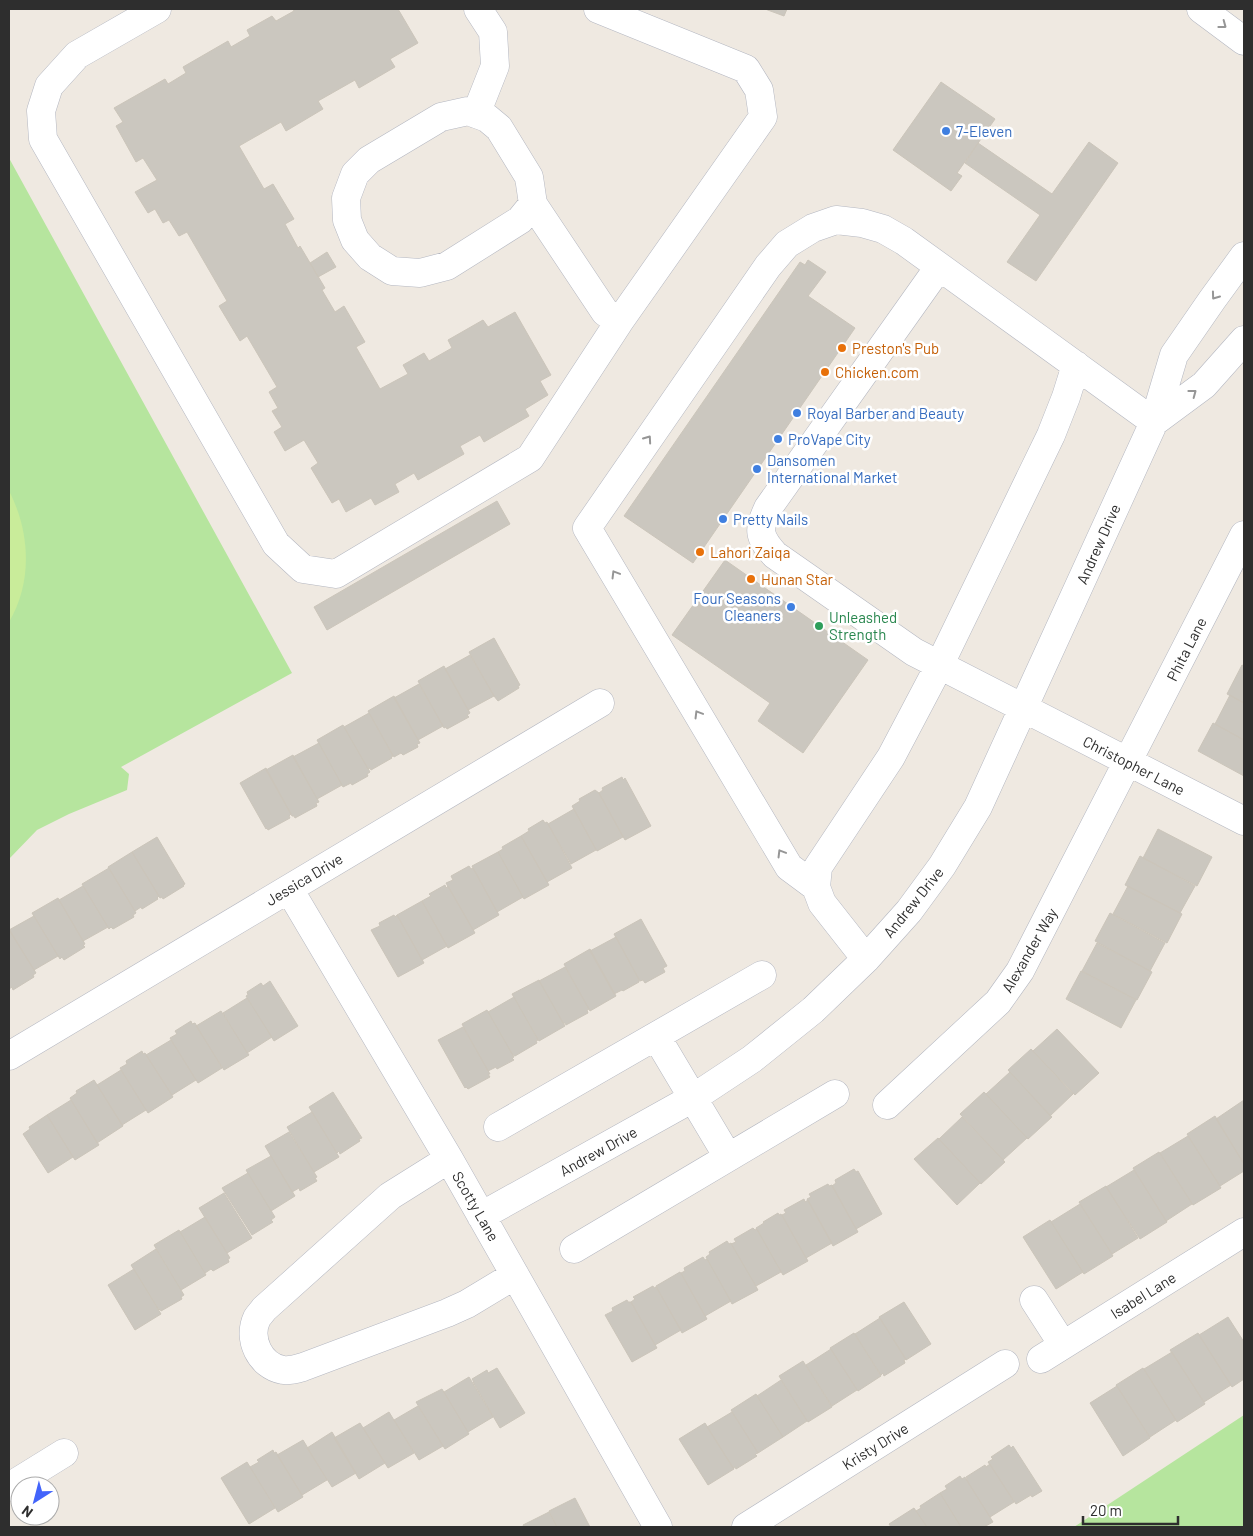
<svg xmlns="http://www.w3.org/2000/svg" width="1253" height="1536" viewBox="0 0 1253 1536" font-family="Barlow,sans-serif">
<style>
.green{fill:#b6e59e}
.pitch{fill:#c9ec9a}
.building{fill:#cbc7bf;stroke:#cbc5ba}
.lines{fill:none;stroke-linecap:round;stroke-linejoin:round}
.minor-casing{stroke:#b4b7c1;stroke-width:29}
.minor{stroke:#fff;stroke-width:28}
.oneway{stroke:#969696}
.shop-dot{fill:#3f7fe0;stroke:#fff;stroke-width:2}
.food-dot{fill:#e8710a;stroke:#fff;stroke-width:2}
.leisure-dot{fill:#2e9e5b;stroke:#fff;stroke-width:2}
.labels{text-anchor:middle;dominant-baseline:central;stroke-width:5;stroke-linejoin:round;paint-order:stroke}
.shop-label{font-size:15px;fill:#366cbe;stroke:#fff;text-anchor:start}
.food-label{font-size:15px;fill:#c56008;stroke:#fff;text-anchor:start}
.street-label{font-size:15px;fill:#2e2e2e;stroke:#fff}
.leisure-label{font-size:15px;fill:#27864d;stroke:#fff;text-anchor:start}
</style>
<rect width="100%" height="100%" fill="#efe9e1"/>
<!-- green -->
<path class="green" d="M9,158L292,673L121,767L129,774L127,790L69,814L37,830L9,859Z
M1244,1415V1527H1074Z"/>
<!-- pitch -->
<path class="pitch" d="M9,491C30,531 33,582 9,622Z"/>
<!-- building -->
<path class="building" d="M293,9H398L418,43L390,59L395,67L359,88L355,80L318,101L323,109L286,131L281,122L239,146L264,189L273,184L294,219L285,224L298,248L300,246L325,288L322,290L335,312L344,306L365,342L356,347L380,389L408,374L403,365L424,353L429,361L452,348L448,340L483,320L488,327L515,312L551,375L540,381L548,395L525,409L529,416L484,442L480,435L460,446L464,454L418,480L414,473L395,484L399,492L375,505L371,498L346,512L339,499L332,503L311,468L318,463L304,440L285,451L274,432L282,427L272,411L278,408L269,392L277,387L247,336L240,341L219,306L227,301L187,232L179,236L169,220L163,223L155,209L148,213L135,192L157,180L143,158L136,162L116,126L123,122L114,108L165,79L168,84L186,73L183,67L228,41L231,47L250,36L247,30L272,16L276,21L294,11Z
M765,9H787L784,16Z
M941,82L995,119L957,173L962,176L951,191L893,150Z
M1089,142L1118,163L1036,281L1007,262L1040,215L965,163L978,143L1052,194Z
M327,252L336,267L318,277L310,263Z
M808,260L826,272L808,296L855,328L693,563L624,516L800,262L805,265Z
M497,501L510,524L327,630L314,607Z
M725,560L868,660L803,753L758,721L770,703L672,635Z
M494,638L520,685L518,686L519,688L498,701L494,696L469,652Z
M470,655L494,696L468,710L445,669Z
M1242,665L1244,666V703L1227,694Z
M444,666L470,713L467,715L469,717L447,729L446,727L444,728L418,681Z
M419,684L443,726L418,740L394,698Z
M1230,695L1244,703V740L1215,724Z
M394,696L420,743L417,744L418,747L403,755L401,753L394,757L368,711Z
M369,713L393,756L391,757L392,758L371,770L370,768L368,769L344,727Z
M1213,723L1244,740V776L1198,751Z
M343,725L370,772L367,774L368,776L352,785L351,783L343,787L317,740Z
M319,743L342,785L317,799L293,757Z
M293,755L319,802L316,803L317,806L295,818L294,816H292L266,770Z
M266,768L291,814L289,816L290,818L268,830L267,828L266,829L240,783Z
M622,777L623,780L625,778L651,826L625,840L599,793L603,790L602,788Z
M595,790L599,793L623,837L597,851L572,806L580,801L579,799Z
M574,809L596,850L571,864L548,824Z
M543,820L545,823L547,822L572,868L547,882L521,836L529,831L528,829Z
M1158,829L1212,857L1197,886L1143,858Z
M521,836L549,885L524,899L498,852L503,849L502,847Z
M157,837L185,884L183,885L184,886L163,899L162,897L160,898L132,852Z
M132,852L159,896L157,898L158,899L142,909L141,907L135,911L108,867Z
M498,852L523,897L497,912L472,866Z
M1140,856L1195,886L1180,913L1125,885Z
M469,866L471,869L473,868L499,915L473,930L446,883L453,880L451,876Z
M109,868L136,913L133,915L134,917L113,929L111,927L109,929L82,884Z
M445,885L446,888L448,886L475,933L448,948L422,901L431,896L429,894Z
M83,886L108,927L83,941L59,900Z
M1128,886L1182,914L1167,943L1113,914Z
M58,898L85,944L83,945L85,947L64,960L62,957L60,959L32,913Z
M422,901L447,946L422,960L397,915Z
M1110,913L1165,943L1150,971L1095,941Z
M394,915L395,917L397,915L424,963L398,977L371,930L380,926L379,923Z
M34,916L58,956L34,970L9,930Z
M641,919L667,966L663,968L665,972L645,983L643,980L640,981L614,934Z
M9,929L36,973L33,975L34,977L13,990L12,987L9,989Z
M616,937L639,980V982L623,991L622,990L614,994L590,951Z
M1097,943L1152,972L1137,1000L1082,971Z
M590,949L616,996L590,1011L564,964Z
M565,967L589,1009L587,1010L588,1013L566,1025L565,1023H563L539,981Z
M1081,971L1136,1000L1121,1028L1066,999Z
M539,980L565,1026L539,1041L512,994Z
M270,981L298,1026L274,1041L246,996L248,995L247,992L261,983L263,986Z
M514,997L538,1040L536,1041L537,1043L515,1056L512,1054L488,1012Z
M247,998L272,1037L247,1053L223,1013Z
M487,1010L514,1057L512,1058L514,1060L497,1069L496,1067L488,1071L462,1024Z
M221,1011L249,1055L224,1070L196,1026Z
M191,1021L192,1024L195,1023L222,1068L198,1083L170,1038L177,1034L175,1031Z
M463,1027L490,1074H488L490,1077L468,1089L466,1087L465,1088L438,1040Z
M1057,1029L1099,1073L1075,1095L1033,1051Z
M171,1040L196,1080L172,1095L146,1055Z
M1031,1049L1073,1094L1050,1116L1008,1070Z
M142,1051L143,1054L145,1053L173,1097L148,1113L120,1068L127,1064L126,1061Z
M121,1070L146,1110L122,1125L97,1085Z
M1010,1072L1052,1117L1028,1139L986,1094Z
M94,1080L123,1126L97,1143L70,1098L77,1093L76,1091Z
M333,1092L362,1138L359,1139L360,1141L340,1154L339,1151L337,1153L309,1107Z
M984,1092L1027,1138L1003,1160L960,1114Z
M71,1100L99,1145L75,1160L47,1115Z
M1244,1100V1164L1216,1119Z
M312,1112L339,1157L314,1172L287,1127Z
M47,1115L73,1157L48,1173L23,1134L30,1129L29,1127Z
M1215,1116L1244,1164V1171L1220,1186L1187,1134Z
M962,1117L1005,1162L981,1184L939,1139Z
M289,1132L317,1177L315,1178L317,1181L300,1191L299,1188L292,1192L265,1146Z
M1188,1136L1221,1188L1193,1205L1160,1153Z
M938,1138L980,1183L957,1205L914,1159Z
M1159,1152L1192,1204L1166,1221L1133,1168Z
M271,1156L295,1196L271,1211L246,1170Z
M854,1169L856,1172L858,1171L882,1214L856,1229L832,1186L836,1183L835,1180Z
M1134,1170L1167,1222L1140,1239L1106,1187Z
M248,1173L275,1217L271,1220L273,1222L252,1235L222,1188Z
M828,1184L829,1186L832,1185L858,1232L833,1246L807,1199L811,1197L809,1194Z
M1106,1186L1138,1238L1112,1254L1079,1202Z
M224,1193L252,1238L227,1253L199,1208Z
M804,1199L805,1202L808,1200L832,1243L806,1258L782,1215L786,1213L784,1210Z
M1080,1204L1113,1256L1084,1274L1051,1222Z
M778,1213L779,1215L781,1214L808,1261L783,1275L756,1228L764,1223L763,1222Z
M205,1217L230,1258L228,1259L229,1262L213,1271L211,1269L205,1273L180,1232Z
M1050,1220L1083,1272L1056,1289L1023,1237Z
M753,1228L755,1230L757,1229L781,1272L756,1286L731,1244L736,1242L734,1239Z
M179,1230L206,1275L181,1290L154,1245Z
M727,1241L729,1244L731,1243L758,1290L732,1304L706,1257L710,1254L709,1252Z
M156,1249L184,1295L181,1297L182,1299L161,1311L160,1309L159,1310L131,1265Z
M703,1257L705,1260L707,1259L731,1301L705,1316L681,1273L685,1271L684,1268Z
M134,1269L161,1314L135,1330L108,1285Z
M680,1272L707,1319L682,1333L656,1286Z
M653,1286L654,1288L656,1287L681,1330L655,1345L631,1302L635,1299L633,1297Z
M627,1300L628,1302H631L657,1348L632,1362L605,1315L613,1311L612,1308Z
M904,1302L931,1344L906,1360L879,1317Z
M1228,1317L1244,1342V1379L1232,1387L1199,1335Z
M880,1318L906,1359L904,1360L905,1363L884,1376L883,1373L881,1375L855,1334Z
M854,1333L881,1376L858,1391L830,1348Z
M1198,1333L1231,1385L1204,1402L1170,1350Z
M831,1349L857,1390L832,1406L806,1365Z
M1172,1352L1205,1404L1177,1422L1144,1369Z
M803,1361L832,1407L808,1422L779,1376Z
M497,1368L525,1413L500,1428L473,1382H474L472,1379L487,1370L488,1373Z
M1143,1368L1176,1420L1150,1437L1116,1385Z
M469,1377L493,1417L468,1432L444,1392Z
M781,1380L807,1421L783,1437L757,1396Z
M1117,1386L1150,1438L1123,1456L1090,1403Z
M442,1389L469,1434L445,1449L416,1402Z
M756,1394L783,1437L758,1453L731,1410Z
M418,1406L443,1446L419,1460L394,1420Z
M389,1412L414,1453L388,1468L363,1428Z
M732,1412L758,1453L755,1454L757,1456L736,1469L735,1467L733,1468L707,1427Z
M360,1423L385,1463L359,1479L334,1438Z
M705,1423L734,1469L708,1485L679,1439Z
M332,1432L356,1473L332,1487L307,1448Z
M303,1440L327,1480L302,1495L277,1455Z
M1009,1445L1011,1448L1013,1446L1042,1491L1032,1497L1031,1495L1016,1504L988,1462L993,1459L991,1457Z
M273,1450L274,1453L276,1452L303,1497L278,1512L250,1467L259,1462L257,1460Z
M247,1462L275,1508L249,1524L221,1478Z
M990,1464L1014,1502L990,1517L966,1479L968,1478L966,1477L985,1465L986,1467Z
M960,1476L962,1479L965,1477L966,1479L993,1522L984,1527H961L940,1493L947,1489L945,1486Z
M940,1493L961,1527H927L916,1511L921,1508L920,1506Z
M575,1498L590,1527H557L549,1511Z
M914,1508L927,1527H891L889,1524Z
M549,1512L557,1527H524L523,1525Z"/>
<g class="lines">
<!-- minor casing -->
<g class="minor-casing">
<path id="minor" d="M157,9L77,55L49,86L41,111L43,139L276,544L303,569L336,574L530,458L619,322L763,117L759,90L746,69L598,9
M1201,9L1244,41
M468,111L487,118L499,128L529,177L533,204L520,220L447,266L420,273L392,271L370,257L355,240L347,220L346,198L355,174L369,160L441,117Z
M476,114L495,66L493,32L478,9
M533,204L605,312L619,322
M939,267L768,508C758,530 758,536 775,555L914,652L1244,821
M1154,422L1204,385L1244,340
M816,887L789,867L587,528L768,266L787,244L813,228L836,220L862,223L883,229L904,241L1154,422
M289,889L449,1159L658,1527
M866,959L822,903L816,887L818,867L891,757L939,666L1051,435L1066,397L1076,365
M656,1036L728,1157
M9,1056L600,703
M887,1105L998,1002L1020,971L1244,535
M498,1127L762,975
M449,1159L390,1196L264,1309C262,1312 259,1315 257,1318C247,1339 260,1366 283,1370C290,1371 296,1369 303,1367L447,1313L467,1304L515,1275
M481,1216L693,1098L752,1059L813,1010L866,959L909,911L942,866L978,807L1154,422L1174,355L1212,300L1244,256
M574,1249L835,1094
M1034,1300L1063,1345
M1041,1359L1244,1232
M9,1487L64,1453
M746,1527L1005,1364"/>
</g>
<!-- minor -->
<use href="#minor" class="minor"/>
</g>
<!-- one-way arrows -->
<defs><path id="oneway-chevron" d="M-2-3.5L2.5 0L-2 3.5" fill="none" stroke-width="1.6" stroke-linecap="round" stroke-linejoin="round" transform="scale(1.25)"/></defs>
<g class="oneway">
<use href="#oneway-chevron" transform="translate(1223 25) rotate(37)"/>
<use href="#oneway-chevron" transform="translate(1215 296) rotate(126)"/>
<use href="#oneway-chevron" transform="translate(1193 393) rotate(-37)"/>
<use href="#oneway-chevron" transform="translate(648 439) rotate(-55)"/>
<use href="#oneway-chevron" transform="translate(615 574) rotate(-121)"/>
<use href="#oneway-chevron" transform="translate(698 714) rotate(-121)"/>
<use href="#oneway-chevron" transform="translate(781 853) rotate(-121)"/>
</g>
<!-- markers -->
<g class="shop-dot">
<circle cx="946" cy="131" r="5"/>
<circle cx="797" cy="413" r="5"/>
<circle cx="778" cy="439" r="5"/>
<circle cx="757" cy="469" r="5"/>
<circle cx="723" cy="519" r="5"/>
<circle cx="791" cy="607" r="5"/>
</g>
<g class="food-dot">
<circle cx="842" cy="348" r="5"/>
<circle cx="825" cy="372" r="5"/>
<circle cx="700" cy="552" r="5"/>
<circle cx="751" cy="579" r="5"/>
</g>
<circle class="leisure-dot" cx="819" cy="626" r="5"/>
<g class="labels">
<!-- shop labels -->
<g class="shop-label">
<text x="956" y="131">7-Eleven</text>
<text x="807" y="413">Royal Barber and Beauty</text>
<text x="788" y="439">ProVape City</text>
<text x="767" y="460">Dansomen<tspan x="767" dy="17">International Market</tspan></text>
<text x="733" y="519">Pretty Nails</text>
<text x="781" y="598" text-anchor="end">Four Seasons<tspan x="781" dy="17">Cleaners</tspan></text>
</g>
<!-- food labels -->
<g class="food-label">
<text x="852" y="348">Preston's Pub</text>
<text x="835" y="372">Chicken.com</text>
<text x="710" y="552">Lahori Zaiqa</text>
<text x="761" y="579">Hunan Star</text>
</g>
<!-- street labels -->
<g class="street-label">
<text transform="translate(1098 544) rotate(-66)">Andrew Drive</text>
<text transform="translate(1186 649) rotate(-63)">Phita Lane</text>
<text transform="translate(1134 765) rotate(27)">Christopher Lane</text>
<text transform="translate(304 879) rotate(-31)">Jessica Drive</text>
<text transform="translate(913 902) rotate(-51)">Andrew Drive</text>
<text transform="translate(1029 950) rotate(-60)">Alexander Way</text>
<text transform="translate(598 1151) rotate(-29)">Andrew Drive</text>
<text transform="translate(476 1206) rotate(60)">Scotty Lane</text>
<text transform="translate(1143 1295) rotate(-32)">Isabel Lane</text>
<text transform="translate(875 1446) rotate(-32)">Kristy Drive</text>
</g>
<!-- leisure labels -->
<g class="leisure-label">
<text x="829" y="617">Unleashed<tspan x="829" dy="17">Strength</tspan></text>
</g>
</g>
<!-- border -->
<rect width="1253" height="1536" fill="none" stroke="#2e2e2e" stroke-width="20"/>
<!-- north arrow -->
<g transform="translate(35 1501) rotate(216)"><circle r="24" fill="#ffffff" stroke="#ababab"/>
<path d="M0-4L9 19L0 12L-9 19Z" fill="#4264fb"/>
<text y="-8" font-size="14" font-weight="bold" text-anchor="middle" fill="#2e2e2e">N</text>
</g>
<!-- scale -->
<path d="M1083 1516v8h95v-8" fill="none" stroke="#2e2e2e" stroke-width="2.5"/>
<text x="1090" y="1516" font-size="15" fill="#2e2e2e" stroke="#ffffff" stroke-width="4" paint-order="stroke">20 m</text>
</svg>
